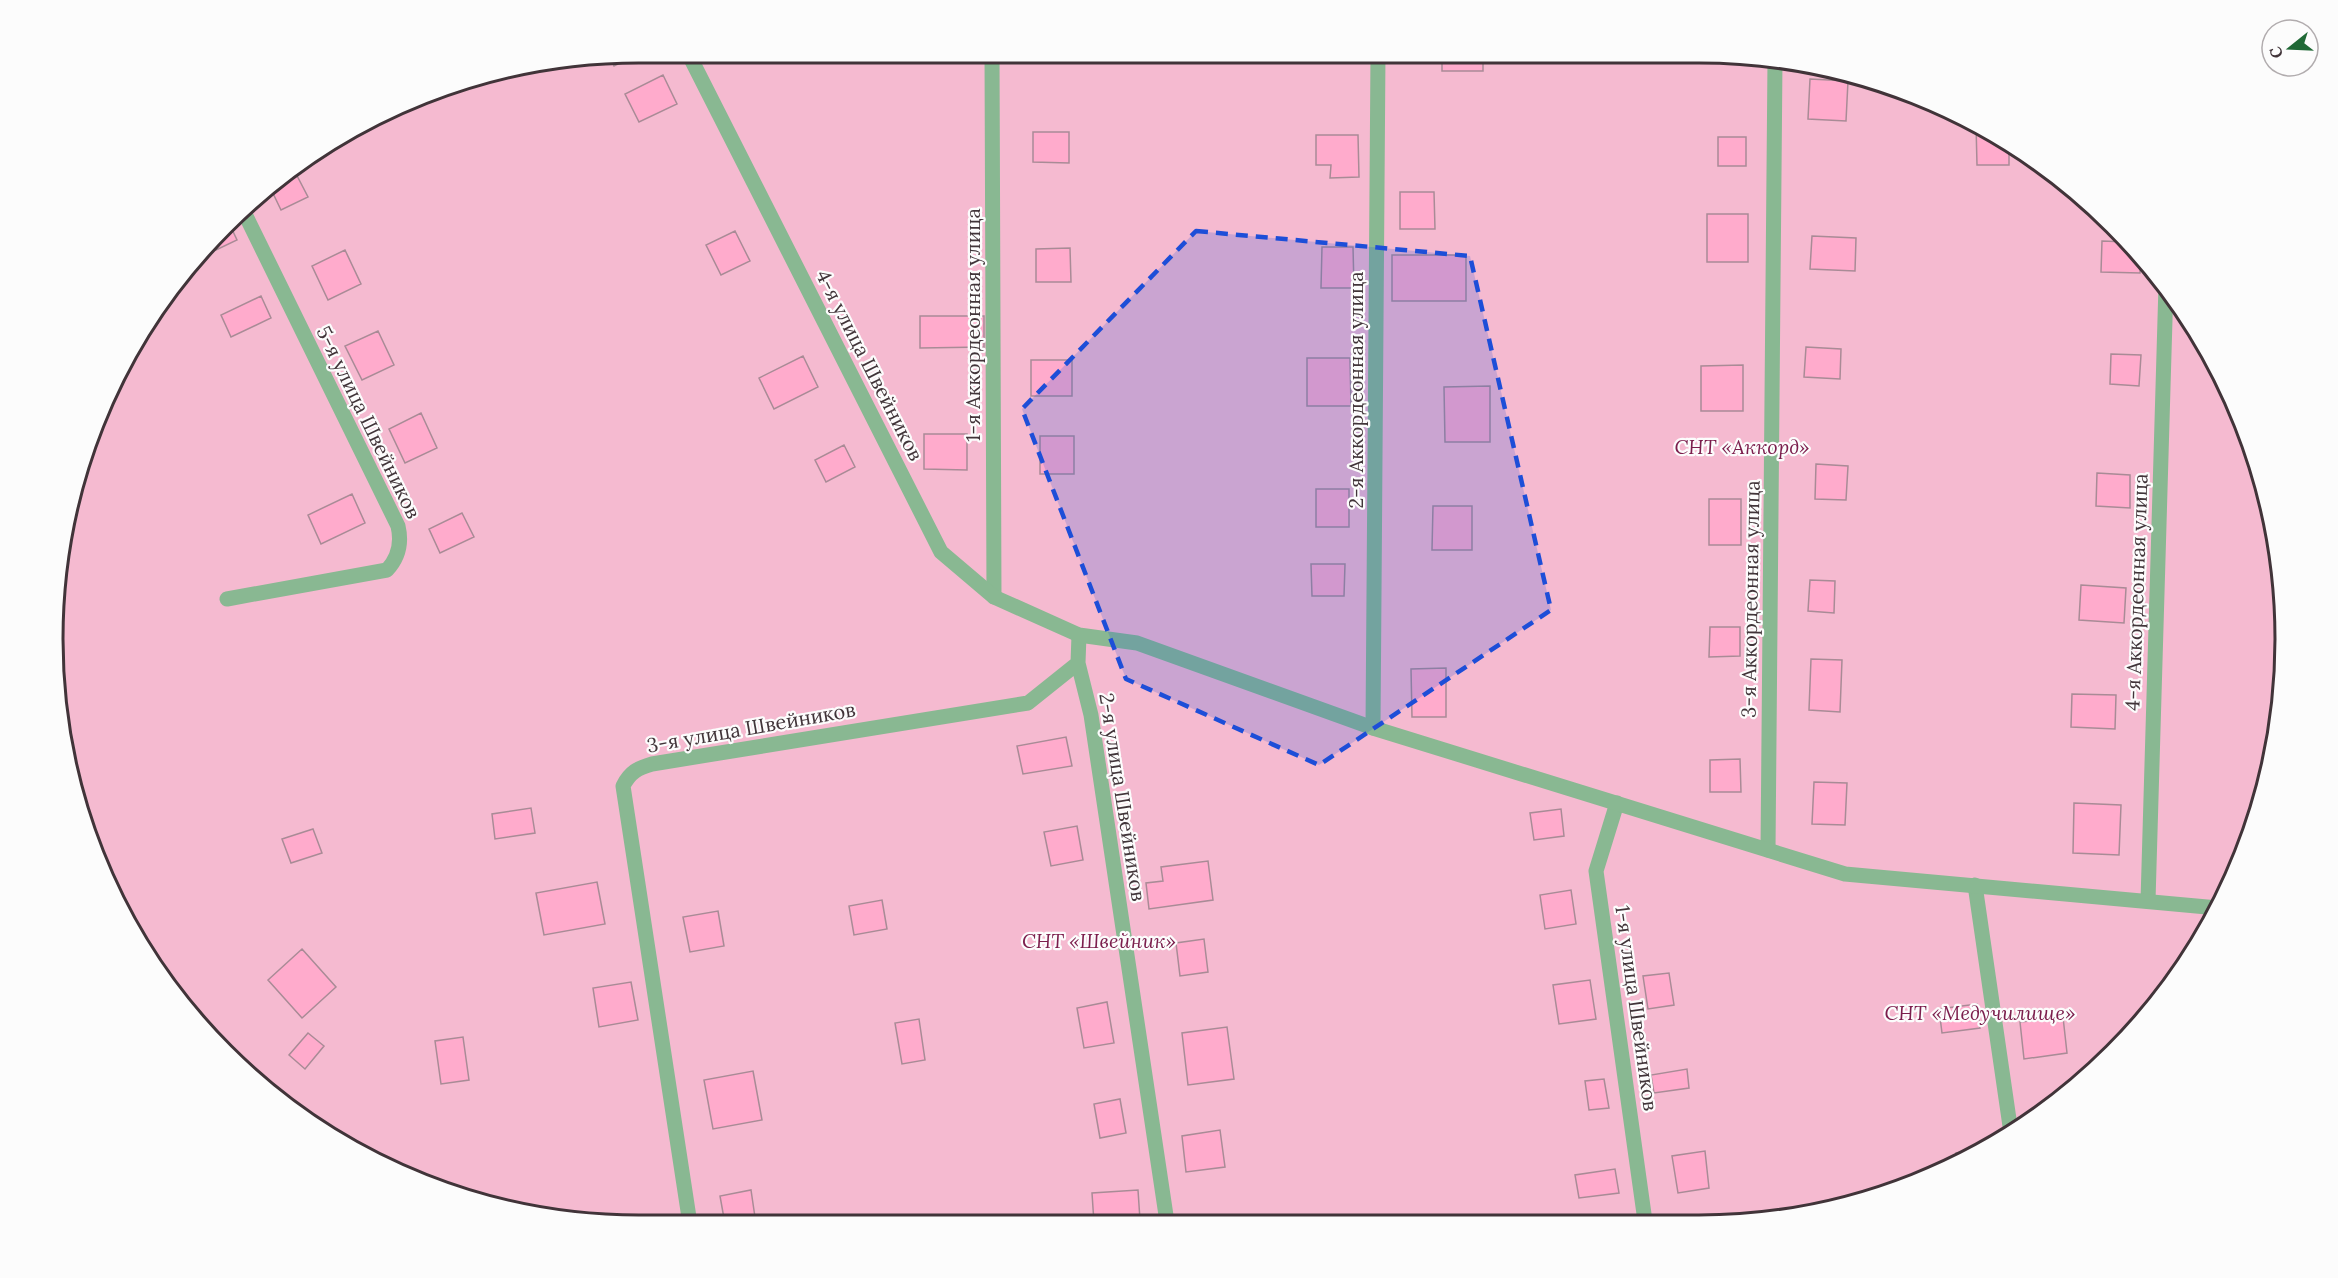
<svg xmlns="http://www.w3.org/2000/svg" width="2338" height="1278" viewBox="0 0 2338 1278" font-family="Lora,serif">
<style>
.green{fill:#f5bad0}
.building{fill:#ffabcc;stroke:#a98b96;stroke-width:1.5}
.lines{fill:none;stroke-linecap:round;stroke-linejoin:round}
.lane{stroke:#89b892;stroke-width:15}
.street{stroke:#89b892;stroke-width:15}
.marked{fill:#1d4ed8;fill-opacity:0.2;stroke:#1d4ed8;stroke-width:4.5;stroke-dasharray:12 8;stroke-linejoin:round}
.labels{text-anchor:middle;dominant-baseline:central;stroke-width:4.5;stroke-linejoin:round;paint-order:stroke}
.street-label{font-size:20px;fill:#413439;stroke:#fcfcfc}
.park-label{font-size:20px;font-style:italic;fill:#7b1d4c;stroke:#fcfcfc}
.rim{fill:none;stroke:#413439;stroke-width:3}
</style>
<rect width="100%" height="100%" fill="#fcfcfc"/>
<!-- green -->
<path class="green" d="M639,53L1737,54L1851,73L1992,131L2085,198L2164,282L2225,379L2265,487L2284,600L2281,715L2254,827L2207,932L2140,1026L2025,1126L1888,1194L1775,1221L601,1224L487,1205L346,1147L282,1104L198,1026L151,965L97,864L72,790L54,678V600L72,488L97,414L151,313L198,252L282,174L346,131L450,84L525,64Z"/>
<!-- building -->
<path class="building" d="M641,53L614,66L609,55L639,53Z
M1310,53H1354V58H1310Z
M1442,53H1483V71H1442Z
M1708,54L1744,55V61H1708Z
M663,75L677,104L639,122L625,94Z
M1810,79L1848,81L1846,121L1808,119Z
M1976,124L1992,131L2009,143V165H1977Z
M1033,132H1069V163L1033,162Z
M1316,135H1358L1359,177L1330,178L1331,165H1316Z
M1718,137H1746V166H1718Z
M293,168L308,197L281,210L269,185L282,174Z
M1400,192H1434L1435,229H1400Z
M1707,214H1748V262H1707Z
M229,223L237,240L216,250L211,240Z
M735,231L750,261L721,275L706,245Z
M1812,236L1856,238L1855,271L1810,269Z
M2102,241L2127,242L2141,257L2140,273L2101,272Z
M1322,247H1353L1354,288H1321Z
M1070,248L1071,282H1036V249Z
M345,250L361,284L328,300L312,266Z
M1392,255H1466V301H1392Z
M261,296L271,318L231,337L221,315Z
M920,316H984V347L920,348Z
M378,331L394,365L362,380L345,346Z
M1806,347L1841,349L1840,379L1804,377Z
M2111,354L2141,355L2139,386L2110,384Z
M803,356L818,387L774,409L759,378Z
M1307,358H1350L1351,406H1307Z
M1031,360H1072V396H1031Z
M1743,365V411H1701V366Z
M1490,386V442H1445L1444,387Z
M421,413L437,448L405,463L389,429Z
M924,434H967V470L924,469Z
M1040,436H1074V474H1040Z
M844,445L855,467L826,482L815,460Z
M1816,464L1848,466L1846,500L1815,499Z
M2097,473L2130,475V508L2096,506Z
M1316,489H1349V527H1316Z
M352,494L365,523L321,544L308,515Z
M1709,499H1741V545H1709Z
M1433,506H1472V550H1432Z
M462,513L474,537L440,553L429,529Z
M1311,564H1345L1344,596H1312Z
M1810,580L1835,581L1834,613L1808,611Z
M2081,585L2126,588L2124,623L2079,620Z
M1710,627H1740V656L1709,657Z
M1811,659L1842,660L1840,712L1809,710Z
M1446,668V717H1412L1411,669Z
M2072,694L2116,695L2115,729L2071,727Z
M1066,737L1072,766L1023,774L1017,746Z
M1740,759L1741,792H1710V760Z
M1814,782L1847,783L1845,825L1812,824Z
M2074,803L2121,805L2119,855L2073,853Z
M531,808L535,833L495,839L492,814Z
M1561,809L1564,836L1534,840L1530,813Z
M1077,826L1083,860L1051,866L1044,832Z
M313,829L322,853L291,863L282,839Z
M1208,861L1213,900L1149,909L1146,883L1163,881L1161,867Z
M597,882L605,924L544,935L536,893Z
M1571,890L1576,924L1545,929L1540,895Z
M882,900L887,929L854,935L849,906Z
M718,911L724,946L690,952L683,917Z
M1204,939L1208,972L1180,976L1176,943Z
M302,949L336,987L302,1018L268,980Z
M1669,973L1674,1005L1648,1009L1643,976Z
M1590,980L1596,1019L1559,1024L1553,985Z
M631,982L638,1020L599,1027L593,988Z
M1107,1002L1114,1043L1084,1048L1077,1008Z
M1977,1004L1980,1028L1942,1033L1939,1009Z
M2063,1017L2067,1053L2024,1059L2020,1022Z
M919,1019L925,1060L902,1064L895,1023Z
M1227,1027L1234,1079L1188,1085L1182,1033Z
M308,1033L324,1046L305,1069L289,1055Z
M463,1037L469,1080L441,1084L435,1041Z
M1687,1069L1689,1088L1654,1093L1651,1075Z
M753,1071L762,1120L713,1129L704,1080Z
M1604,1079L1609,1108L1589,1110L1585,1081Z
M1120,1099L1126,1133L1100,1138L1094,1104Z
M1220,1130L1225,1167L1186,1172L1182,1136Z
M1978,1150L1957,1160L1956,1153Z
M1705,1151L1709,1188L1678,1193L1672,1156Z
M1615,1169L1619,1193L1579,1198L1575,1175Z
M751,1190L756,1224H725L720,1196Z
M1138,1190L1140,1220L1094,1223L1092,1193Z
M1244,1218V1222H1207Z"/>
<g class="lines">
<!-- lane -->
<path class="lane" d="M992,53L994,597
M227,599L387,570C399,557 402,543 398,526L243,210
M1078,663L1091,715L1167,1222
M1373,728L1378,53
M1617,803L1596,871L1645,1221
M1768,850L1775,60
M1975,885L2011,1133
M2148,901L2166,285
M690,1224L623,786C630,772 638,768 652,764L1028,703L1078,663L1079,635"/>
<!-- street -->
<path class="street" d="M688,53L941,552L994,597L1079,635L1137,643L1373,728L1845,874L2218,908"/>
</g>
<!-- marked area -->
<path class="marked" d="M1196,231L1470,256L1551,610L1319,765L1126,679L1022,409Z"/>
<g class="labels">
<!-- street labels -->
<g class="street-label">
<text transform="translate(972 325) rotate(-90)">1-я Аккордеонная улица</text>
<text transform="translate(870 365) rotate(63)">4-я улица Швейников</text>
<text transform="translate(1355 390) rotate(-90)">2-я Аккордеонная улица</text>
<text transform="translate(369 422) rotate(64)">5-я улица Швейников</text>
<text transform="translate(2136 592) rotate(-88)">4-я Аккордеонная улица</text>
<text transform="translate(1750 599) rotate(-89)">3-я Аккордеонная улица</text>
<text transform="translate(751 727) rotate(-10)">3-я улица Швейников</text>
<text transform="translate(1123 797) rotate(81)">2-я улица Швейников</text>
<text transform="translate(1637 1008) rotate(82)">1-я улица Швейников</text>
</g>
<!-- park labels -->
<g class="park-label">
<text x="1742" y="446">СНТ «Аккорд»</text>
<text x="1099" y="940">СНТ «Швейник»</text>
<text x="1980" y="1012">СНТ «Медучилище»</text>
</g>
</g>
<!-- crop -->
<path d="M0 0H2338V1278H0ZM639 63H1699A576 576 0 0 1 2275 639V639A576 576 0 0 1 1699 1215H639A576 576 0 0 1 63 639V639A576 576 0 0 1 639 63Z" fill="#fcfcfc" fill-rule="evenodd"/>
<path class="rim" d="M639 63H1699A576 576 0 0 1 2275 639V639A576 576 0 0 1 1699 1215H639A576 576 0 0 1 63 639V639A576 576 0 0 1 639 63Z"/>
<!-- north arrow -->
<g transform="translate(2290 48) rotate(252)"><circle r="28" fill="#fcfcfc" stroke="#b1acae" stroke-width="1.5"/>
<path d="M0-4.5L10 22L0 15L-10 22Z" fill="#206936"/>
<text y="-9" font-size="16" font-weight="bold" text-anchor="middle" fill="#413439">С</text>
</g>
</svg>
